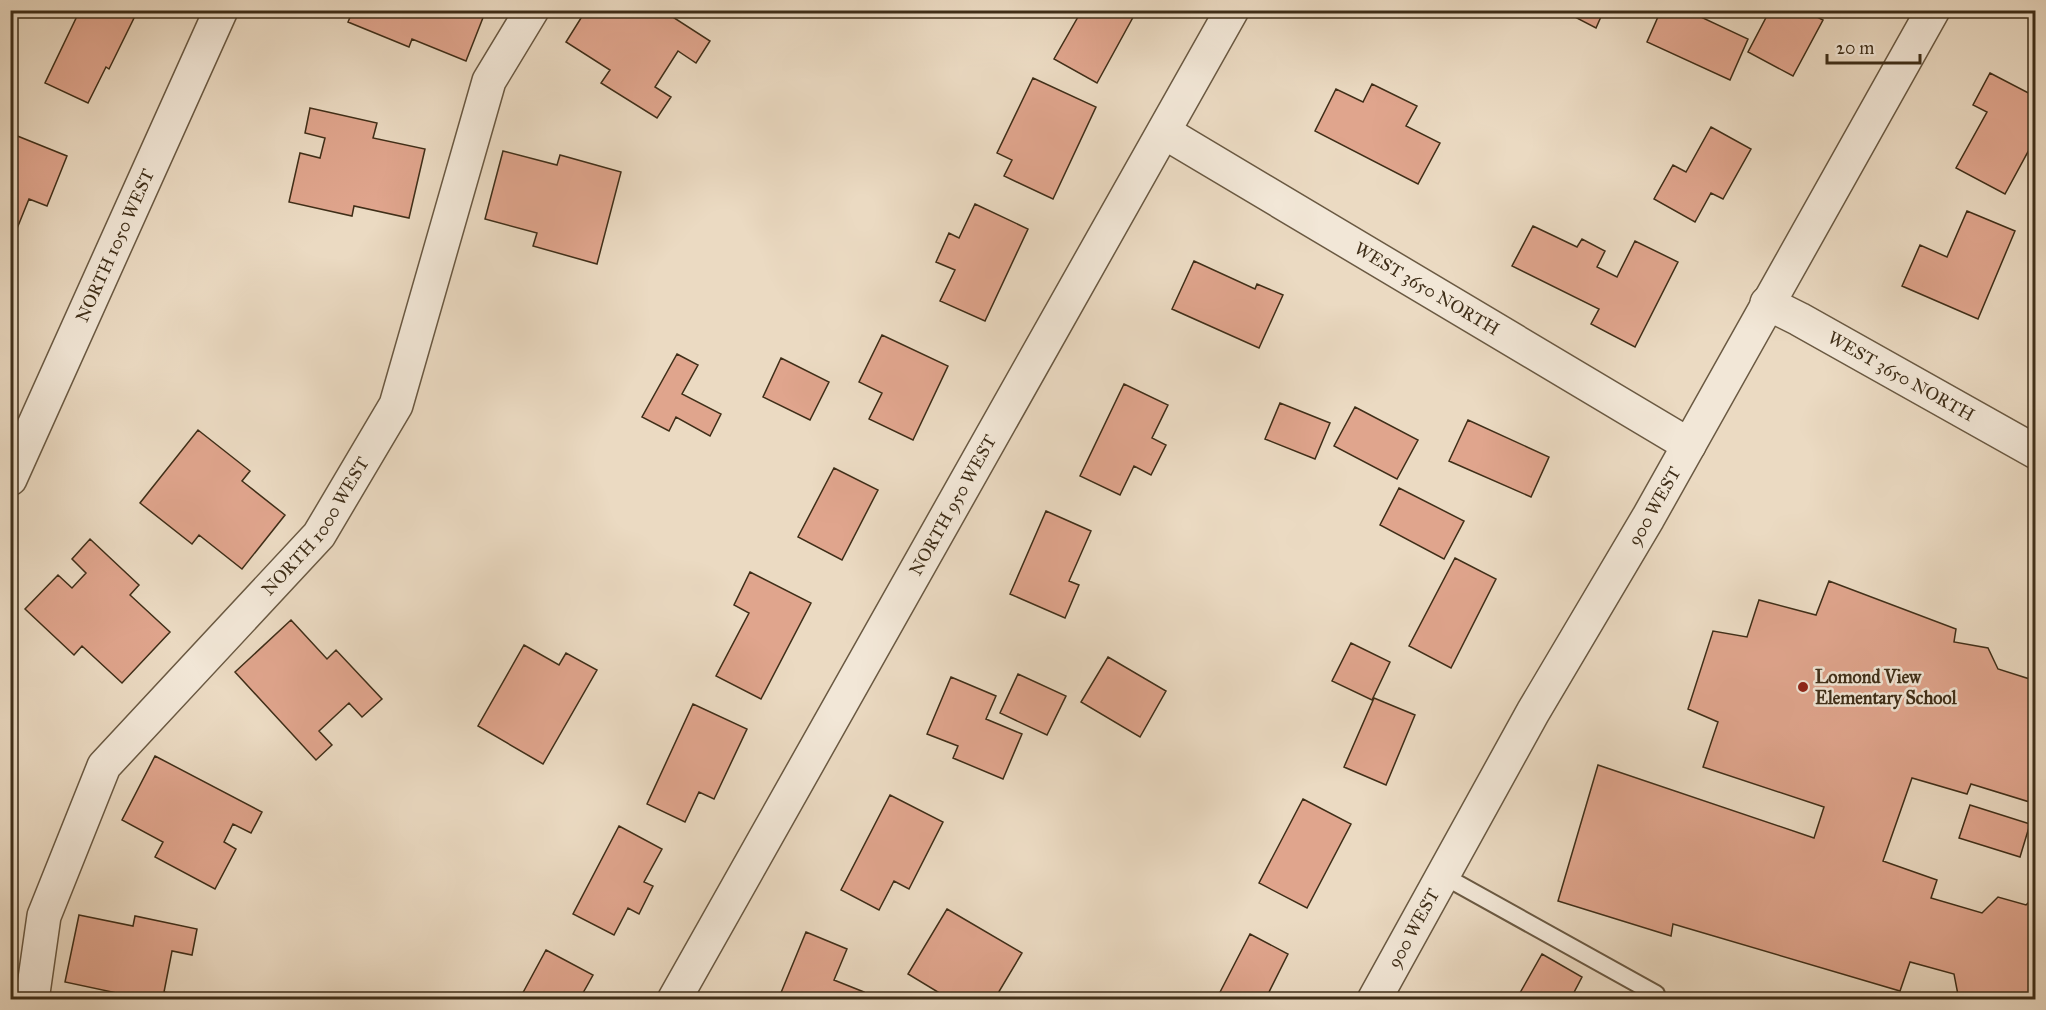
<svg xmlns="http://www.w3.org/2000/svg" width="2046" height="1010" viewBox="0 0 2046 1010" font-family="'IM FELL Great Primer',serif">
<style>
.building{fill:#e0a58d;stroke:#3f2e18;stroke-width:1.5}
.lines{fill:none;stroke-linecap:round;stroke-linejoin:round}
.service-casing{stroke:#6a5942;stroke-width:20}
.minor-casing{stroke:#6a5942;stroke-width:36}
.service{stroke:#f2e7d7;stroke-width:16}
.minor{stroke:#f2e7d7;stroke-width:33}
.poi-dot{fill:#8f2418;stroke:#f2e7d7;stroke-width:2}
.labels{text-anchor:middle;dominant-baseline:central;stroke-width:5;stroke-linejoin:round;paint-order:stroke}
.street-label{font-size:18px;fill:#3f2e18;stroke:#f2e7d7}
.poi-label{font-size:18px;font-weight:bold;fill:#3f2e18;stroke:#f2e7d7;text-anchor:start}
</style>
<rect width="100%" height="100%" fill="#ebdac2"/>
<filter id="stains"><feTurbulence type="fractalNoise" baseFrequency=".00333" numOctaves="4"/><feColorMatrix values="0 0 0 0 .2 0 0 0 0 .09 0 0 0 0 .02 0 0 0 .5 -.17"/></filter>
<radialGradient id="worn" r=".72"><stop offset=".6" stop-color="#630" stop-opacity="0"/><stop offset="1" stop-color="#630" stop-opacity=".3"/></radialGradient>
<!-- building -->
<path class="building" d="M80,10H124L135,16L109,69L106,67L88,103L45,83Z
M353,10H486L466,61L412,39L409,47L348,22Z
M586,10H646L650,13L652,10H662L710,41L696,63L678,51L655,87L671,97L657,118L601,83L610,70L566,42Z
M1082,10H1137L1097,83L1054,59Z
M1568,10H1604L1596,28L1567,13Z
M1661,10H1686L1748,39L1730,80L1647,42Z
M1770,10H1804L1823,20L1793,76L1748,52Z
M1990,73L2036,97V137L2005,194L1956,168L1987,112L1973,105Z
M1033,78L1096,107L1053,199L1004,176L1012,160L997,153Z
M1372,84L1417,106L1406,126L1440,143L1418,184L1315,131L1336,89L1363,102Z
M310,108L377,123L373,138L425,149L409,218L354,206L352,216L289,202L300,153L320,158L325,138L305,133Z
M1711,127L1751,149L1723,199L1711,193L1695,222L1654,199L1673,165L1686,172Z
M10,133L67,156L47,206L29,199L16,231L10,228Z
M503,151L557,165L560,155L621,172L597,264L533,246L537,233L485,219Z
M975,204L1028,229L985,321L940,301L955,270L936,262L949,233L959,238Z
M1967,211L2015,231L1978,319L1902,286L1920,245L1947,257Z
M1533,226L1577,247L1582,239L1605,251L1597,267L1617,277L1635,241L1678,262L1635,347L1591,324L1599,309L1512,266Z
M1194,261L1255,289L1257,284L1283,295L1259,348L1172,309Z
M882,335L948,366L913,440L869,419L882,393L859,382Z
M677,354L698,365L682,394L721,414L710,436L676,417L669,431L642,417Z
M781,358L829,382L810,420L763,397Z
M1124,384L1168,405L1152,438L1166,445L1151,475L1134,466L1120,495L1080,476Z
M1280,403L1330,423L1315,459L1265,439Z
M1355,407L1418,440L1397,479L1334,446Z
M1468,420L1549,457L1531,497L1449,461Z
M198,430L250,471L242,481L285,515L242,569L199,535L192,544L140,503Z
M834,468L878,490L842,560L798,537Z
M1399,488L1464,521L1444,559L1380,525Z
M1046,511L1091,531L1069,581L1079,585L1065,618L1010,594Z
M90,539L139,585L130,595L170,632L122,683L82,646L74,655L25,609L58,575L72,588L86,573L72,559Z
M1455,558L1496,579L1451,668L1409,646Z
M750,572L811,603L761,699L716,676L749,613L734,605Z
M1829,581L1956,629L1954,642L1988,648L1998,669L2036,681V804L1971,784L1967,794L1912,778L1883,861L1937,880L1931,898L1982,913L1998,897L2026,905L2036,895V1000H1959L1954,974L1910,962L1900,991L1673,924L1671,936L1558,901L1598,765L1814,838L1824,807L1703,767L1718,722L1688,709L1713,631L1747,637L1759,600L1816,615Z
M291,620L327,659L336,650L382,699L362,717L349,703L319,731L332,745L316,760L235,672Z
M1351,643L1390,662L1372,700L1332,681Z
M524,645L559,665L566,653L597,670L543,764L478,726Z
M1108,657L1166,691L1140,737L1081,702Z
M1018,674L1066,696L1047,735L1000,713Z
M951,677L996,696L986,719L1022,734L1003,779L953,758L958,746L927,734Z
M1374,698L1415,715L1386,785L1344,767Z
M693,704L747,729L714,799L699,792L685,822L647,804Z
M155,756L262,812L251,833L233,824L224,842L236,849L215,889L155,857L163,842L122,820Z
M890,795L943,822L909,889L894,881L879,910L841,890Z
M1303,799L1351,824L1307,908L1259,883Z
M1970,805L2030,824L2020,857L1959,838Z
M619,826L662,849L644,882L653,886L639,914L628,908L614,935L573,914Z
M947,909L1022,953L994,1000H951L908,974Z
M79,915L133,926L135,916L197,929L192,955L172,951L164,992L181,996L180,1000H115L117,993L65,982Z
M806,932L847,949L834,980L864,992L861,1000H778Z
M1250,934L1288,954L1265,1000H1216Z
M546,950L593,975L579,1000H519Z
M1542,954L1582,977L1570,1000H1516Z"/>
<g class="lines">
<!-- service casing -->
<g class="service-casing">
<path id="service" d="M1442,875L1656,994"/>
</g>
<!-- minor casing -->
<g class="minor-casing">
<g id="minor">
<path id="s1" d="M1164,132L1689,445"/>
<path id="s2" d="M1767,303L1799,319L2036,452"/>
<path id="s3" d="M10,479L221,10"/>
<path id="s4" d="M32,1000L44,916L104,766L319,535L396,405L489,81L532,10"/>
<path id="s5" d="M674,1000L1232,10"/>
<path id="s6" d="M1374,1000L1533,712L1648,518L1933,10"/>
</g>
</g>
<!-- service -->
<use href="#service" class="service"/>
<!-- minor -->
<use href="#minor" class="minor"/>
</g>
<!-- markers -->
<circle class="poi-dot" cx="1803" cy="687" r="6"/>
<g class="labels">
<!-- street labels -->
<g class="street-label">
<text stroke="none"><textPath href="#s3" startOffset="256">NORTH 1050 WEST</textPath></text>
<text stroke="none"><textPath href="#s1" startOffset="306">WEST 3650 NORTH</textPath></text>
<text stroke="none"><textPath href="#s2" startOffset="153">WEST 3650 NORTH</textPath></text>
<text stroke="none"><textPath href="#s5" startOffset="568">NORTH 950 WEST</textPath></text>
<text stroke="none"><textPath href="#s6" startOffset="568">900 WEST</textPath></text>
<text stroke="none"><textPath href="#s4" startOffset="567">NORTH 1000 WEST</textPath></text>
<text stroke="none"><textPath href="#s6" startOffset="82">900 WEST</textPath></text>
</g>
<!-- poi labels -->
<g class="poi-label">
<text x="1815" y="677">Lomond View<tspan x="1815" dy="21">Elementary School</tspan></text>
</g>
</g>
<!-- margin -->
<rect width="2046" height="1010" fill="none" stroke="#ebdac2" stroke-width="36"/>
<rect x="12" y="12" width="2022" height="986" fill="none" stroke="#3f2e18" stroke-width="3"/>
<rect x="18" y="18" width="2010" height="974" fill="none" stroke="#3f2e18" stroke-width="1.5"/>
<!-- scale -->
<path d="M1827 54v9h93v-9" fill="none" stroke="#3f2e18" stroke-width="3"/>
<text x="1836" y="54" font-size="18" fill="#3f2e18" stroke="#f2e7d7" stroke-width="4.5" paint-order="stroke">20 m</text>
<rect width="100%" height="100%" filter="url(#stains)"/>
<rect width="100%" height="100%" fill="url(#worn)"/>
</svg>
